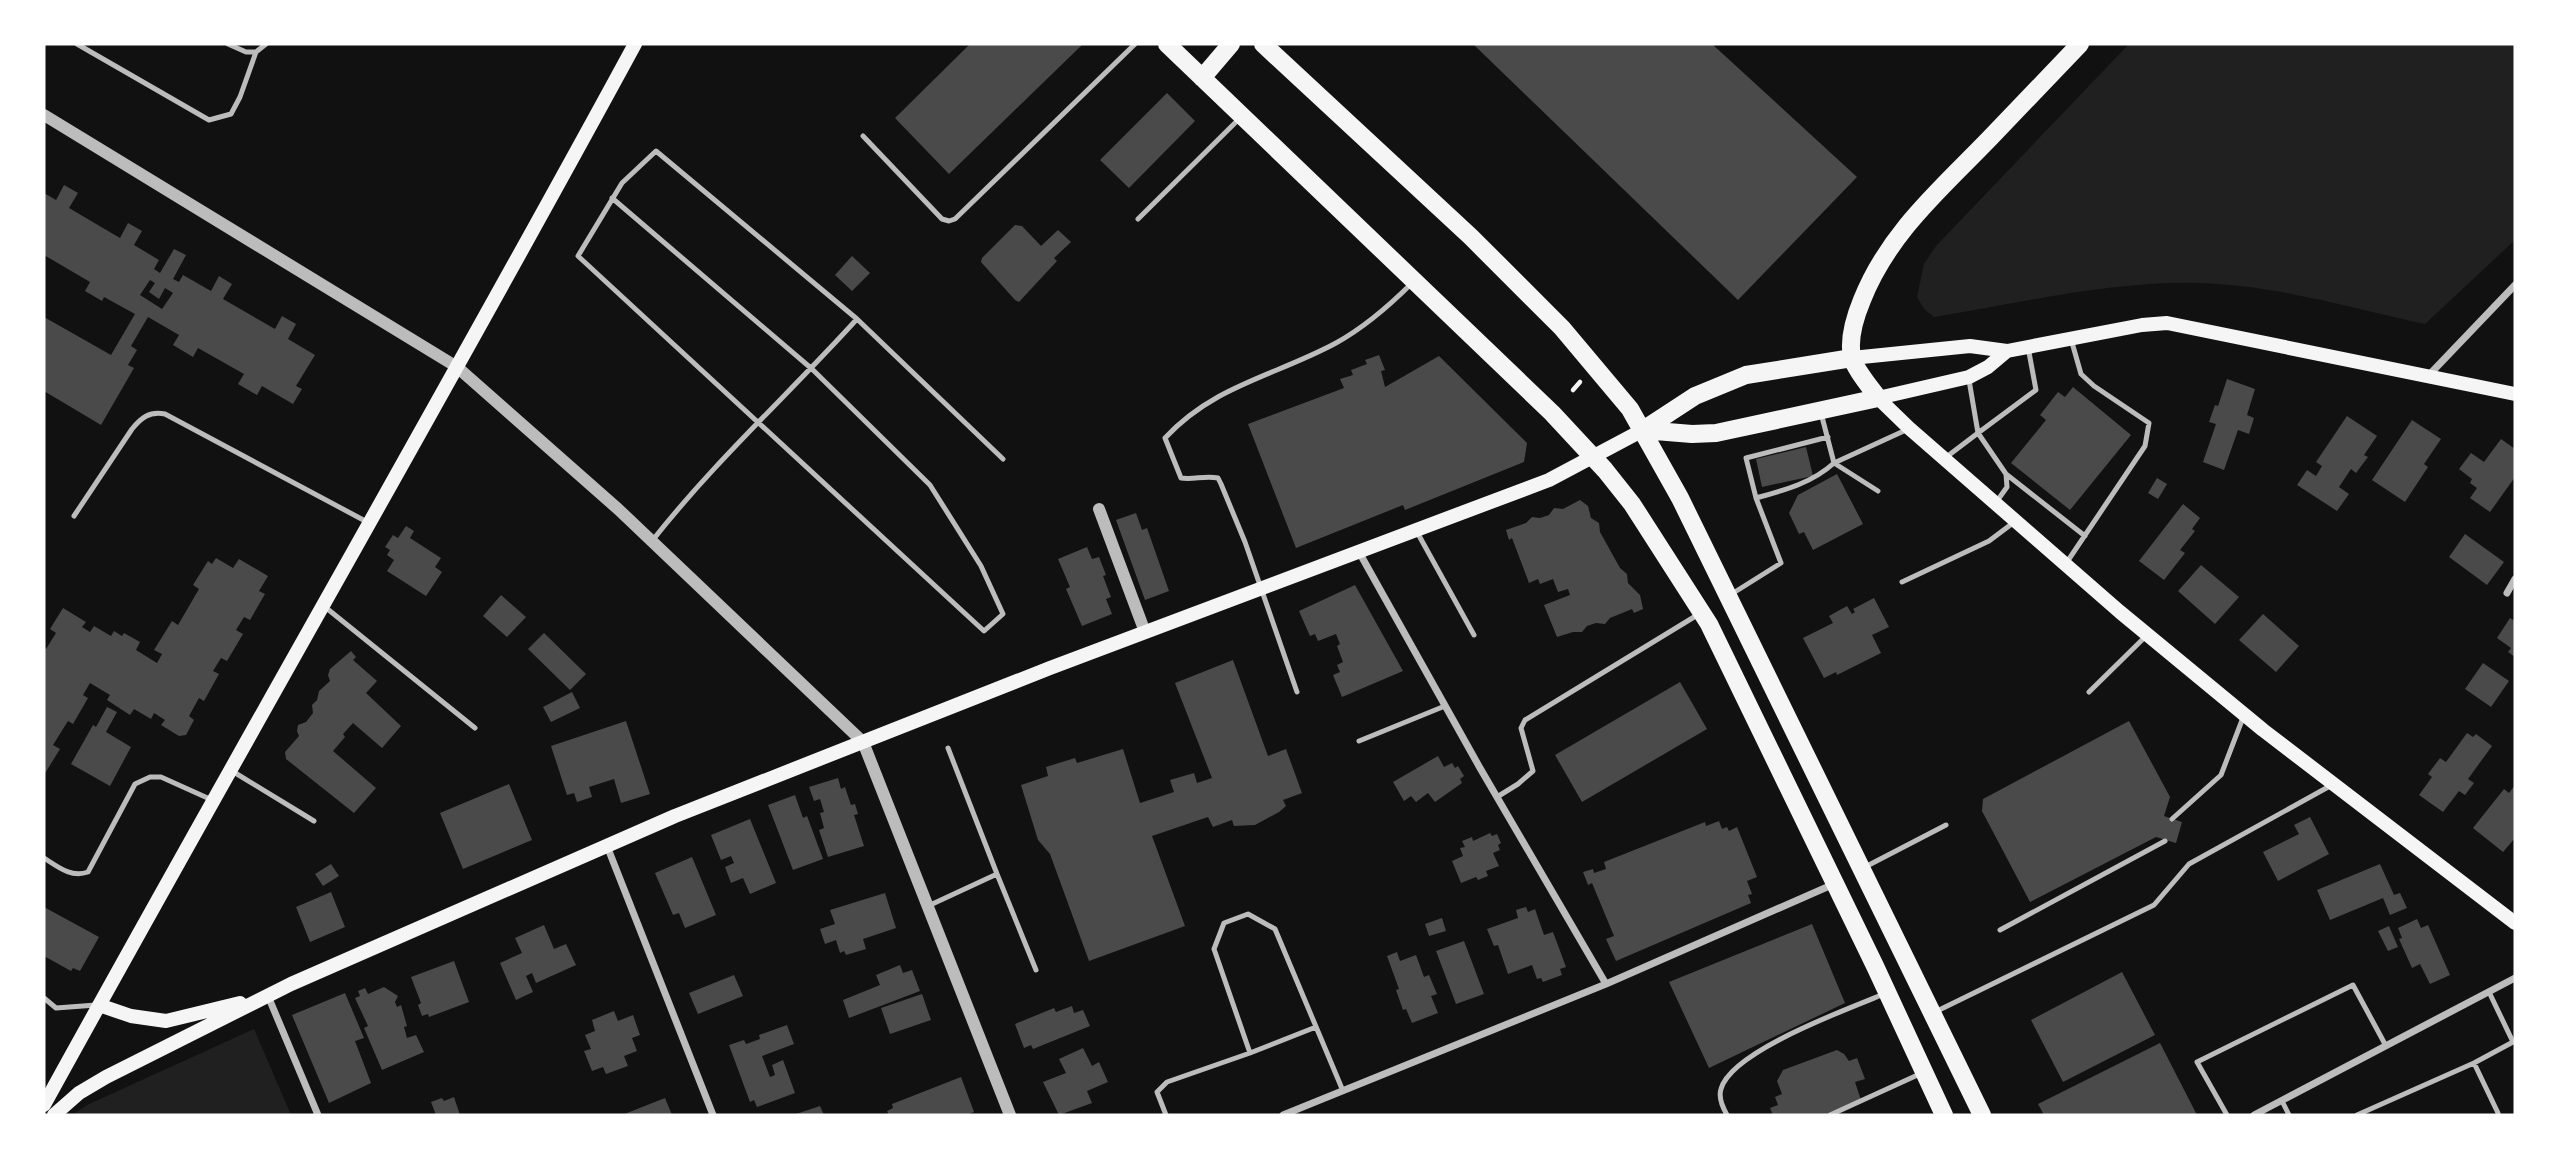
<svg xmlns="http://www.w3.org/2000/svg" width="2559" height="1159" viewBox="0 0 2559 1159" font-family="Karla,sans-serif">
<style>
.green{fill:#202020}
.building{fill:#4a4a4a;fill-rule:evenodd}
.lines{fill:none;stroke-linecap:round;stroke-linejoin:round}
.path{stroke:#f5f5f5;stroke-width:4.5}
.service{stroke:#bcbcbc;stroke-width:5}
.minor{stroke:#bcbcbc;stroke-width:7}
.tertiary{stroke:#bcbcbc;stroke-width:12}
.secondary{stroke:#f5f5f5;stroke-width:14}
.primary{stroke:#f5f5f5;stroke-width:18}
</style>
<rect width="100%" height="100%" fill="#111"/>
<!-- green -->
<path class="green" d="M2129,44H2515V240L2425,324C2351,308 2275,285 2199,283C2110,281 2021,303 1934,317L1924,309L1917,297L1924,264L1936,246Z
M254,1029L291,1115H72L87,1105Z"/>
<!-- building -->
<path class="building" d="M970,44H1083L949,174L895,118Z
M1473,44H1712L1857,177L1738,300Z
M1167,93L1195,121L1129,188L1100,160Z
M64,185L78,193L69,208L120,238L128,223L142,231L134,245L159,260L154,269L160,273L174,249L186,255L173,279L179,282L183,275L211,291L219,276L232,284L223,299L275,329L282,316L296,324L288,339L315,355L296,386L302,389L293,404L262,386L257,395L238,384L244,374L198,348L193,357L173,345L179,335L148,317L131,346L137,350L128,365L134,368L101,425L44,391V317L111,355L135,314L104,297L102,301L85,291L90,282L44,255V193L56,200ZM150,280L155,283L149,292L159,299L165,288L173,293L162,309L140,295Z
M1015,225L1022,226L1041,246L1058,230L1071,242L1054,258L1057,261L1019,302L1015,300L981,262L982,258Z
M852,256L870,273L852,291L835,275Z
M1379,355L1385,370L1381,371L1385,387L1439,356L1527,443L1524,462L1405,510L1403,505L1296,548L1248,424L1344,388L1340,379L1353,375L1351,370L1367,364L1365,360Z
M2227,379L2255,389L2247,415L2254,418L2249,434L2238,430L2224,470L2203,462L2216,424L2209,422L2215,405L2218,406Z
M2073,387L2131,435L2070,510L2011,463L2046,420L2040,415L2058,392L2065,397Z
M2347,416L2377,436L2364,455L2368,457L2356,473L2351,469L2339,487L2349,494L2337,511L2297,485L2307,470L2316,476L2322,466L2316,462Z
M2412,420L2441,439L2424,464L2428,467L2405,502L2372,480Z
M2501,439L2515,449V477L2490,512L2470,498L2477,488L2470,483L2472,479L2459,469L2471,453L2484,462Z
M1806,447L1813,476L1762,487L1756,459Z
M1837,474L1863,524L1813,550L1804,532L1799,534L1789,513L1798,495Z
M2157,478L2167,484L2158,499L2148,493Z
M1580,500L1588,506L1591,518L1599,523L1600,532L1620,568L1627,574L1628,583L1640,595L1643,609L1634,613L1632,609L1610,618L1605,624L1596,623L1587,626L1582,632H1573L1557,637L1544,605L1570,595L1568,589L1558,592L1553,579L1540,584L1538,579L1529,583L1512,538L1509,540L1506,530L1526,523L1532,517L1540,518L1549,515L1554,508L1563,509Z
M2183,504L2200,518L2192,529L2195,531L2180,550L2185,553L2164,580L2139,561Z
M1136,513L1142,530L1147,528L1169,591L1145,600L1116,520Z
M406,526L414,531L410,538L441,558L435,567L442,572L426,596L387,571L394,560L387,555L390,550L385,547L393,535L398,538Z
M2465,534L2504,562L2487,585L2449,557Z
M1087,547L1092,559L1099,557L1106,575L1103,576L1111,597L1106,599L1112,614L1082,626L1066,589L1070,587L1058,559Z
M216,558L233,568L239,559L268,576L259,591L265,594L250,620L244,617L236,630L243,634L227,661L221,658L213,671L219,674L204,701L199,698L189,716L194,720L186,735L179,736L161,725L165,720L154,713L151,719L134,709L130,715L107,700L110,695L90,683L83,695L88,698L73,724L68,721L53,745L60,749L44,775V647L46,649L56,633L50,629L63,608L86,622L82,627L90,632L94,626L111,636L114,631L122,636L124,633L140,642L136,650L157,663L162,654L154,650L172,621L178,625L199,589L193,585L208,561L212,564Z
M2201,565L2239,597L2215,624L2178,591Z
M1355,585L1403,671L1342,697L1333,675L1340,672L1337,665L1343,662L1337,646L1340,644L1336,634L1318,641L1315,634L1310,636L1299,611Z
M501,595L526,617L507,637L483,616Z
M1874,598L1889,627L1872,635L1881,653L1837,675L1836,672L1824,678L1803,638L1833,623L1829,616L1847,606L1852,614L1855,612L1853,609Z
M2263,614L2299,646L2276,672L2239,640Z
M2510,618L2515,621V657L2508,652L2511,648L2497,638Z
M544,633L586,674L570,690L528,649Z
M351,651L356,657L353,660L377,681L366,693L401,726L382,748L353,723L343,734L345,737L333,751L376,788L354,813L286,759L285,752L299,736L297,731L298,725L306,722L313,713L312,705L317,700L319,691L330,681L328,675L330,669Z
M1233,660L1268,756L1286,749L1302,793L1283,800L1286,806L1279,812L1255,825L1234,826L1232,820L1213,827L1208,817L1152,836L1185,926L1089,961L1050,854L1038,840L1021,785L1048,776L1046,767L1075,758L1077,763L1123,749L1140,803L1174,792L1170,780L1194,773L1197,783L1212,778L1175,683Z
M2483,663L2509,681L2491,707L2465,689Z
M1680,682L1707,729L1582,802L1555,755Z
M572,692L580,708L551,722L543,707Z
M107,707L117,712L106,732L131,747L110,786L71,764L93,725L96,727Z
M626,721L650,794L621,803L614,779L589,787L592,797L577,802L574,793L567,795L551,746Z
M2129,721L2170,797L2164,816L2182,822L2176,843L2156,837L2030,902L1982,811L1983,799Z
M2467,733L2473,737L2476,734L2492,746L2468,779L2474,783L2465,795L2459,791L2443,812L2419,795L2432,777L2428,774L2440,758L2446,762Z
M1438,756L1444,767L1452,763L1455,768L1458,766L1464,776L1460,779L1462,783L1435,802L1428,793L1416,802L1411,796L1404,801L1393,782Z
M838,778L841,789L845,787L851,805L855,804L858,814L854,815L864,846L828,857L819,830L824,828L820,813L824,812L820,799L814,801L809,787Z
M509,784L532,840L463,869L440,813Z
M2515,785V838L2503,852L2473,828L2504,789L2509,793Z
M795,795L803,818L807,816L823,859L793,870L768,805Z
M2310,817L2329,854L2278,881L2263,852L2299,834L2294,825Z
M750,819L776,883L750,894L743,878L731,883L725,867L734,863L731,856L721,860L711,835Z
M1719,821L1722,829L1727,827L1729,831L1737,827L1757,877L1747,881L1752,894L1748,895L1751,903L1616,961L1606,939L1614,936L1592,883L1588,885L1583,872L1593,869L1594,873L1606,869L1604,862L1705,822L1706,826Z
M1490,833L1492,836L1497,834L1501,843L1498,845L1500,850L1493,853L1499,866L1486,871L1488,876L1478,880L1476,877L1461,883L1452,861L1463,856L1460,848L1465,847L1462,841L1472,837L1473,841Z
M692,857L716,915L685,928L679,913L673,915L655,873Z
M331,864L339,876L323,886L315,874Z
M2380,864L2394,895L2400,893L2407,908L2390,915L2383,898L2330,920L2317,890Z
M331,892L345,927L310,942L296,907Z
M885,893L896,928L863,939L866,949L846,955L844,951L840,953L836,940L825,944L820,929L835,924L830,910Z
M44,907L99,937L80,971L73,968L71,971L44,956Z
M1526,907L1528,912L1535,909L1544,935L1553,932L1566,967L1560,969L1562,975L1543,982L1541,978L1537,979L1532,965L1508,974L1498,945L1494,946L1487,929L1518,918L1516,910Z
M1442,918L1446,931L1429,936L1425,924Z
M2417,919L2421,928L2428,925L2450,975L2430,984L2420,964L2412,968L2399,939L2402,938L2398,928Z
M1812,924L1845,1003L1709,1068L1669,982Z
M544,925L554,949L566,944L576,965L536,983L532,973L526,976L533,992L516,1000L500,963L522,953L515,938Z
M2389,926L2398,947L2388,951L2378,931Z
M1464,941L1484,994L1456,1004L1436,951Z
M1397,952L1400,961L1416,955L1424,977L1429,975L1437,994L1431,996L1438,1013L1412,1023L1406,1009L1403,1010L1396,990L1399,989L1387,956Z
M454,961L469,1002L429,1017L428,1014L422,1016L418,1005L421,1003L411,977Z
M900,965L903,973L912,970L920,991L849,1018L843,1000L880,985L876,975Z
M2122,972L2155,1035L2063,1082L2031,1020Z
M734,975L743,996L698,1014L689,993Z
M384,987L398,996L395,1002L397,1007L401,1005L407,1026L404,1027L407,1038L416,1035L424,1052L382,1070L364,1028L368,1026L355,998L360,996L358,991L365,988L368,994Z
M345,993L364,1038L355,1041L371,1083L329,1103L292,1015Z
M922,994L931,1020L890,1034L881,1008Z
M1072,1006L1074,1013L1083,1010L1090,1026L1033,1049L1031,1045L1024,1048L1015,1024L1054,1008L1056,1012Z
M614,1011L618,1021L633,1015L640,1035L632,1038L637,1051L624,1056L628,1066L606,1074L603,1067L592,1071L584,1051L591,1049L585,1035L595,1031L592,1020Z
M787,1025L794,1044L762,1056L770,1077L775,1075L772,1065L783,1060L795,1093L757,1107L754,1100L750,1102L729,1045L744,1040L746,1044L760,1039L759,1035Z
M2160,1043L2197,1115H2044L2038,1104Z
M1083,1048L1092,1066L1099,1062L1108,1082L1087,1091L1092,1103L1059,1115L1043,1082L1066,1073L1059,1059Z
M1837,1050L1844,1054L1849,1061L1857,1058L1865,1079L1855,1082L1861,1100L1824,1115H1773L1770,1108L1778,1105L1775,1097L1782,1094L1777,1081L1783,1070Z
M961,1077L974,1112L966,1115H889L887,1111L893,1108L892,1104Z
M454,1097L460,1115H436L431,1102L442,1098L444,1101Z
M665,1098L672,1115H622Z
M820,1106L824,1115H793Z"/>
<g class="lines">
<!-- path -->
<path class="path" d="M1573,390L1580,382"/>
<!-- service -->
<path class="service" d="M77,44L209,120L231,114L240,97L256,52
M228,44L246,52H256L266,44
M863,136L942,219L949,221L955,219L1135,44
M612,198L812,369L930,485L981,566L1003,614L984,631L578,256L622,183L656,151L857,319C789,394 715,461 652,541
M1138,219L1240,118
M857,319L1003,459
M1821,413L1834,463L1906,430
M1945,458L1978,433L1969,380
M2006,474L2085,536
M1756,498C1785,490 1812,483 1834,463L1878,491
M1997,501L2007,487L2006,474L1978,433L2036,390L2028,347
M74,516L132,429C141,418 149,411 165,414L369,523
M1417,532L1474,635
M2067,562L2145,446L2149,423L2094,386L2081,374L2071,339
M1902,582L1989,541L2013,523
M1730,595L1781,563L1756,498L1746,458L1828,437
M325,607L475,728
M1297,692L1245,542L1221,484L1218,478C1205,475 1194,480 1181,478L1165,438C1214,385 1275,376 1336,343C1365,327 1389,306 1412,283
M2089,692L2145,637
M1359,741L1445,706
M232,771L314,821
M1497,797L1518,784L1533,771L1521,728L1525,720L1699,614
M2172,819L2221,775L2244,715
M44,858C58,867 71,878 88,872L135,784L150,777H161L212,800
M1865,867L1946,825
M997,874L1036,970
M928,906L997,874L948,748
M2000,930L2165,841
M44,998L56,1008L96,1005
M1935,1012L2154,905L2189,864L2330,786
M1316,1027L1250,1053L1214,949L1224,923L1248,914L1275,929L1343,1091
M2474,1063L2498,1113
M2282,1101L2289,1115
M1166,1115L1157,1092L1167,1082L1250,1053
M1727,1115C1723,1108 1718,1098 1721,1089C1731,1051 1848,1009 1884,994
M1830,1115L1922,1073
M2227,1115L2197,1062L2353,985L2386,1046
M2357,1115L2474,1063L2513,1042L2489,992"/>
<!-- minor -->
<path class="minor" d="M2429,375L2515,285
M1359,552L1480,768L1606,984
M2507,593L2515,579
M607,846L713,1115
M268,996L318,1115
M1283,1115L1606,984L1834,884
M2254,1115L2515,978"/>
<!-- tertiary -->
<path class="tertiary" d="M44,115L457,367L618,509L863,742L1010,1115
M1099,509L1145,632"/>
<!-- secondary -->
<path class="secondary" d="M1852,358L1970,346L2007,351L2142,325L2167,323L2515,394
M1878,398L1909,428L2120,612L2263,730L2515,923
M1878,398L1969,377L1988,367L2007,351
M99,1005L131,1016L166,1021L240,1003
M44,1105C239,750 442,400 635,44
M54,1115L79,1093L106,1077L291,984L675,816L1050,668L1549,480L1643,430"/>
<!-- primary -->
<path class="primary" d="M1167,44L1552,413L1605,470L1632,504L1709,624L1875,966L1944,1115
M1263,44L1471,237L1562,328L1630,409L1680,498L1982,1115
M1202,78L1231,44
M1643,430L1692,434L1716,433L1878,398C1871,388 1854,368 1852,357C1848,338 1855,317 1862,300C1889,232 1942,188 1991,137C2021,106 2050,75 2080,44
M1643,430L1695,396L1746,375L1852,358"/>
</g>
<!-- border -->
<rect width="2559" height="1159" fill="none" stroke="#ffffff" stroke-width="91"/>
</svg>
